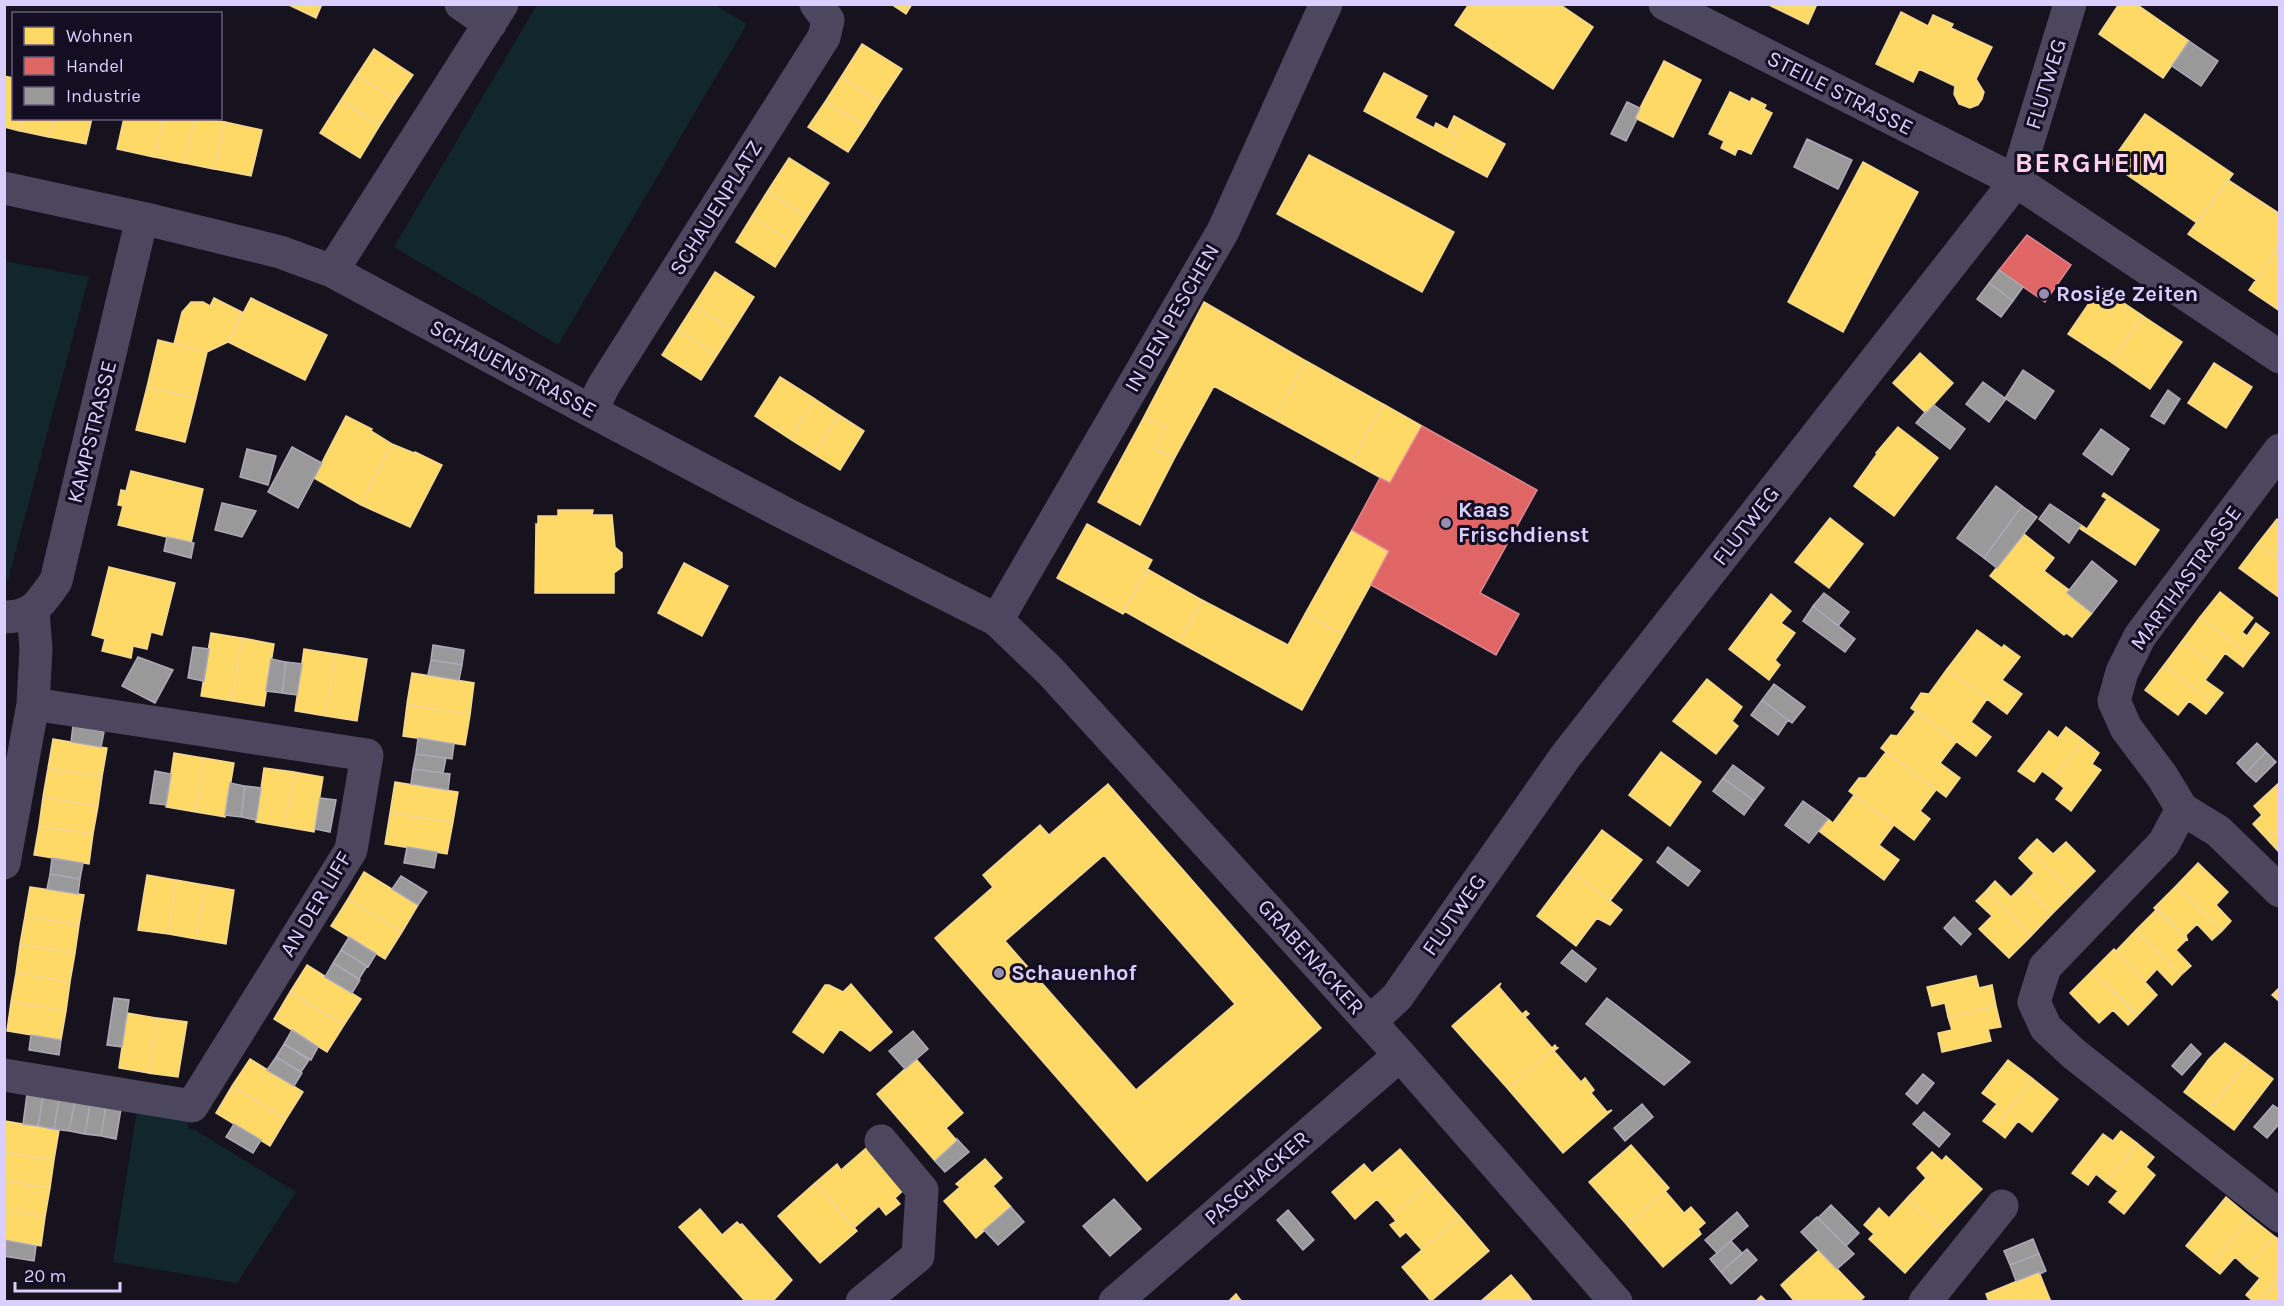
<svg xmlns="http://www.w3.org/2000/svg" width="2284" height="1306" viewBox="0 0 2284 1306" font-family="Karla,sans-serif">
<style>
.green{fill:#12272b}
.homes{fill:#ffd966;stroke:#f4d694;stroke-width:1.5;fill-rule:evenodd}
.shops{fill:#e06666;stroke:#de8694;stroke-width:1.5}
.industry{fill:#999;stroke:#ada9b8;stroke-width:1.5}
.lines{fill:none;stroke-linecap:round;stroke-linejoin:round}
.minor{stroke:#4c475f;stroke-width:33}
.poi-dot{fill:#968db0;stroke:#140e23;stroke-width:2}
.labels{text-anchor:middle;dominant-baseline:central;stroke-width:6;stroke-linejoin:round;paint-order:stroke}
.street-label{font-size:22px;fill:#dbcfff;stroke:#140e23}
.poi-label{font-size:22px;font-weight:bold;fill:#dbcfff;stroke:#140e23;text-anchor:start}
.district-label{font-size:28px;font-weight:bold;letter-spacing:1.5px;fill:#ffd1e8;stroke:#140e23}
</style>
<rect width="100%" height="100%" fill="#16131e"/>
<!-- green -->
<path class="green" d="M537,5H715L747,24L558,345L394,247Z
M4,261L89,277L8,580L4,579Z
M137,1110L188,1118V1129L195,1130L296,1192L237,1283L113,1262Z"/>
<!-- homes -->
<path class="homes" d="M287,4H322L316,18Z
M891,4H912L906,14Z
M1469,4H1559L1593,27L1553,89L1455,25Z
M1767,4H1817L1808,24Z
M2119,4H2136L2189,41L2163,78L2099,34Z
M1901,12L1928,26L1933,15L1953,24L1951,28L1992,47L1976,79L1984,92L1982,99L1978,105L1970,108L1959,104L1954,94L1955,86L1919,69L1913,82L1876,64Z
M862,44L902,69L880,102L841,77Z
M374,49L413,75L396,100L357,75Z
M1664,61L1701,80L1673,137L1635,118Z
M1384,73L1427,96L1415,118L1434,128L1436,123L1458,135L1447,156L1364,111Z
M357,75L396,100L380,125L341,100Z
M4,76L14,78V118H22L20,131L4,127Z
M841,77L880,102L865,126L825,102Z
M1730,92L1750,102L1752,98L1766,105L1764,109L1772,113L1751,154L1738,148L1735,155L1721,148L1724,141L1709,134Z
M341,100L380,125L360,158L320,133Z
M825,102L865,126L848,152L808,127Z
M2145,114L2233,174L2197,223L2110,163Z
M1454,116L1505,144L1487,177L1447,156L1458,135L1448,129Z
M22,118H54L49,137L20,131Z
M54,118H92L86,144L49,137Z
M124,118H164L154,157L117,149Z
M164,118H195L184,163L154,157Z
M195,118L225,122L214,169L184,163Z
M225,122L262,130L251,176L214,169Z
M1309,155L1454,232L1422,292L1277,214Z
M789,158L829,183L807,217L767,192Z
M1863,162L1918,192L1843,332L1788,302Z
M2228,180L2280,214V243L2256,280L2188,234Z
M767,192L807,217L791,242L752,216Z
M752,216L791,242L775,267L736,242Z
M2280,244V311L2249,290Z
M715,272L754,297L733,330L694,305Z
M2100,287L2143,316L2111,362L2068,334Z
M214,298L242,312L228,342L207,352L174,344L182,312L191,302H203L210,306Z
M251,298L327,335L305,380L228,342Z
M1204,302L1306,361L1274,419L1214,386L1174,459L1155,449L1166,427L1144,417Z
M694,305L733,330L717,355L678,330Z
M2143,316L2182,342L2150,389L2111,362Z
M678,330L717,355L701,380L662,355Z
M158,340L207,352L196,398L147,387Z
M1920,353L1953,383L1926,413L1893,383Z
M1306,361L1383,404L1352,462L1274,419Z
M2214,363L2252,387L2226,428L2188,403Z
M780,377L815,399L790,439L755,416Z
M147,387L196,398L185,442L136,430Z
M815,399L839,415L814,454L790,439Z
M1383,404L1422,426L1390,483L1352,462Z
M839,415L864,431L840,470L814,454Z
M346,416L372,429L371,431L392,444L361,505L314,478Z
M1144,417L1166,427L1155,449L1174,459L1140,525L1098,502Z
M1898,427L1938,458L1894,516L1854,486L1877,454L1876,453Z
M392,444L414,453L415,452L442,465L410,527L361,505Z
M131,471L203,489L191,543L118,525L123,506L118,505L121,490L126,491Z
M2104,493L2159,530L2135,565L2079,528L2081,525L2087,529L2107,499L2102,496Z
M558,510H593L592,515H612L615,547L622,553V567L614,573V593H535L536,524L538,525V516H558Z
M1830,518L1863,544L1829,588L1795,562Z
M2277,519L2280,521V560L2258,543Z
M1087,524L1152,560L1123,614L1057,578Z
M1352,530L1389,551L1343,635L1305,614Z
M2024,534L2054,558L2044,571L2069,590L2067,593L2092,613L2072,637L2066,633L2064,635L1990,576Z
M2258,543L2280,560V598L2239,568Z
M684,563L728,586L702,636L658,613Z
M109,567L175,583L162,635L151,632L147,649L133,646L131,658L102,651L105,639L92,635Z
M1147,569L1202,600L1179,642L1124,611Z
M2220,592L2253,618L2242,632L2247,636L2256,623L2269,633L2251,656L2200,617Z
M1771,594L1791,611L1781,623L1795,633L1775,660L1780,665L1769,680L1729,649Z
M1202,600L1288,645L1305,614L1343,635L1302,710L1179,642Z
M2200,617L2251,656L2243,667L2225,653L2215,667L2182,641Z
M1977,630L2002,648L2004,645L2020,657L2002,680L2022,694L2007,714L1947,669Z
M211,633L242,638L232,701L201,696Z
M242,638L274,644L264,706L232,701Z
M2182,641L2215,667L2205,680L2223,693L2214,704L2164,665Z
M304,649L336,654L325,716L295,711Z
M336,654L367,659L357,721L325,716Z
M2164,665L2214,704L2206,714L2189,701L2178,715L2145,690Z
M1947,669L1987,699L1971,722L1991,737L1976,756L1911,708L1921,693L1929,694Z
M412,673L474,683L470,715L407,704Z
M1707,679L1742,707L1732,721L1738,726L1716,754L1673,721Z
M407,704L470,715L465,745L403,736Z
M1916,711L1956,742L1940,763L1960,778L1946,797L1881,748L1891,735L1897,736Z
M2066,727L2083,740L2053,779L2042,771L2034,782L2018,771L2049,731L2058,738Z
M53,739L107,748L102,777L48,768Z
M2083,740L2099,753L2092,764L2101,770L2071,811L2056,799L2064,788L2053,779Z
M1661,752L1701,782L1670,826L1629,795Z
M1886,752L1936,790L1920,811L1930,819L1914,840L1849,791L1859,778H1866Z
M174,753L204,758L195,812L166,807Z
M204,758L234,763L225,817L195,812Z
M48,768L102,777L98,806L43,797Z
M264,768L294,772L285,827L256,822Z
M294,772L323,777L314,832L285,827Z
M395,782L458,792L453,822L390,813Z
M2280,782V828L2267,839L2253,824L2262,815L2254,806Z
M1108,784L1321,1028L1147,1181L935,938L993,887L983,875L1040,825L1049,835ZM1104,855L1235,1004L1136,1090L1005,941Z
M1854,795L1894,825L1879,845L1899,860L1884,880L1819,831L1828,819L1833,823Z
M43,797L98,806L93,834L39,826Z
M390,813L453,822L447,854L385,844Z
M39,826L93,834L89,864L34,855Z
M2280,828V853L2267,839Z
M1602,830L1642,860L1610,901L1571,871Z
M2037,839L2053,854L2066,842L2095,871L2073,893L2028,848Z
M2028,848L2073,893L2052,914L2023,885L2034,873L2019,858Z
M2198,863L2228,892L2216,905L2231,921L2222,931L2176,886Z
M1571,871L1622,910L1610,925L1597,918L1576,946L1537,916Z
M364,872L418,905L402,932L348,899Z
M147,875L176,880L168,934L138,930Z
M176,880L205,885L196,939L168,934Z
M1995,881L2011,897L2023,885L2052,914L2031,936L1986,891Z
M205,885L234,890L226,944L196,939Z
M2176,886L2222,931L2212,940L2197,924L2186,935L2187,939L2154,908Z
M30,887L84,895L79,925L25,916Z
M1986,891L2031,936L2009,958L1979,929L1992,916L1976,901Z
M348,899L402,932L385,959L331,926Z
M2157,909L2187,939L2176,950L2191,966L2181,975L2136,930Z
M25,916L79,925L75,953L20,944Z
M2136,930L2181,975L2172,985L2157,969L2146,981L2116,951Z
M20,944L75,953L70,982L16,973Z
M2114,949L2146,981L2145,982L2157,995L2138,1015L2092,971Z
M307,965L361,999L344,1025L290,992Z
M2092,971L2137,1016L2128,1025L2113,1010L2099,1023L2070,993Z
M16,973L70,982L66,1011L11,1002Z
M1976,976L1979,988L1992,985L1996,1006L1948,1017L1945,1003L1932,1006L1927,987Z
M1501,983L1499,987L1522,1014L1526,1011L1529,1014L1525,1017L1552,1048L1555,1045L1556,1047L1508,1089L1452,1026Z
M851,984L892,1032L870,1051L840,1029L823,1053L793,1032L825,985H829L843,992Z
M2280,987V1002L2272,995Z
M290,992L344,1025L327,1052L274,1019Z
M11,1002L66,1011L61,1040L7,1031Z
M1996,1006L2001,1027L1988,1029L1991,1041L1942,1052L1938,1033L1952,1030L1948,1017Z
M127,1013L157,1018L148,1073L119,1068Z
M157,1018L187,1022L178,1077L148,1073Z
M2225,1043L2248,1060L2209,1111L2184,1092L2209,1059Z
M1556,1047L1558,1048L1554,1051L1581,1082L1585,1078L1594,1090L1591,1093L1607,1112L1612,1110L1563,1153L1508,1089Z
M250,1059L303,1092L286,1119L232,1086Z
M916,1059L963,1113L946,1128L957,1141L935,1161L877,1094Z
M2008,1060L2033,1079L1994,1129L1983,1121L1997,1104L1982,1093Z
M2248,1060L2273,1079L2234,1130L2209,1111Z
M2033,1079L2058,1099L2032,1132L2018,1121L2005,1138L1994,1129Z
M232,1086L286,1119L270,1146L216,1113Z
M5,1121L59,1130L54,1160L4,1152Z
M2121,1131L2138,1144L2107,1183L2096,1174L2088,1185L2072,1173L2103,1134L2113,1141Z
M872,1143L909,1185L895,1198L900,1204L886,1215L879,1206L854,1228L815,1183L837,1164L841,1170Z
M2138,1144L2154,1157L2146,1167L2155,1175L2124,1214L2109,1202L2118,1191L2107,1183Z
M1631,1145L1669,1188L1627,1225L1589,1182Z
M1400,1149L1430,1183L1392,1216L1377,1199L1355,1219L1332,1192L1364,1164L1372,1173Z
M4,1152L54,1160L50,1188L4,1181Z
M1932,1152L1942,1161L1946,1156L1982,1189L1943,1231L1907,1198L1926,1178L1917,1168Z
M985,1159L1002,1178L993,1186L1011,1207L976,1238L944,1201L960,1187L956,1184Z
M4,1181L50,1188L45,1217L4,1210Z
M815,1183L857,1231L820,1263L778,1216Z
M1430,1183L1460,1217L1422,1250L1406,1232L1400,1237L1390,1225L1396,1221L1392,1216Z
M1665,1191L1684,1213L1691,1207L1705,1223L1698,1229L1701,1234L1663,1267L1627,1225Z
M2226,1197L2250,1217L2210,1266L2186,1246Z
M1907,1198L1943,1231L1905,1273L1869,1239L1874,1234L1864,1225L1879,1208L1889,1218Z
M700,1209L722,1235L737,1222L740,1225L742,1224L792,1280L772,1302H746L679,1227Z
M4,1210L45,1217L41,1246L4,1240Z
M1460,1217L1489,1251L1431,1301L1402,1267Z
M2250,1217L2274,1236L2247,1268L2235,1257L2220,1274L2210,1266Z
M2274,1236L2280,1240V1276L2259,1302H2254L2246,1295L2260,1278L2247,1268Z
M1819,1250L1864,1297L1859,1302H1795L1781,1285Z
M2039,1272L2051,1302H1989L1986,1294Z
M1511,1275L1528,1295L1521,1302H1480Z
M2280,1276V1302H2259Z
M1236,1294L1242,1302H1228Z
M1528,1295L1533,1302H1521Z
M1761,1296L1767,1302H1755Z"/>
<!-- shops -->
<path class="shops" d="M2027,235L2071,265L2045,302L1999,270Z
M1422,426L1537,490L1480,593L1519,614L1496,655L1371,585L1389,551L1352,530L1380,478L1390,483Z"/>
<!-- industry -->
<path class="industry" d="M2189,41L2218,61L2201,86L2172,66Z
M1627,102L1640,108L1635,118L1637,119L1626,141L1611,134Z
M1807,139L1852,160L1838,189L1794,167Z
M1999,270L2023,287L2013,301L1989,283Z
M1989,283L2013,301L2001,317L1977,299Z
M2023,370L2054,391L2035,419L2005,398Z
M1983,382L2006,399L1989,422L1966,404Z
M2168,390L2180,399L2164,424L2151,416Z
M1934,405L1965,429L1950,449L1916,423L1925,412L1926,413Z
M2101,429L2129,449L2112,475L2083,454Z
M292,447L322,463L298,508L268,492Z
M247,449L276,456L268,485L240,477Z
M1996,486L2022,506L1984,558L1957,538Z
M222,503L256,511L242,537L215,530Z
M2050,504L2081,525L2069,543L2039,519Z
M2022,506L2037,517L1997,568L1984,558Z
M167,537L194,543L191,558L164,551Z
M2092,561L2117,581L2092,613L2067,593Z
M1824,593L1849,612L1838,626L1813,606Z
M1813,606L1855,639L1845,652L1803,621Z
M433,645L464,650L462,665L431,660Z
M193,647L209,649L204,681L188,678Z
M138,657L173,670L155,703L122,686Z
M271,659L286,662L282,693L266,691Z
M431,660L462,665L459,680L428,675Z
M286,662L302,664L297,695L282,693Z
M1774,684L1805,707L1792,723L1762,700Z
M1762,700L1788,720L1778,735L1751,715Z
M73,726L104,732L101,747L71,742Z
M418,738L454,744L452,759L416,754Z
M2257,743L2266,752L2246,773L2237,763Z
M2266,752L2276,762L2256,782L2246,773Z
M416,754L446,758L443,773L413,769Z
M1733,765L1764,788L1754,801L1723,778Z
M413,769L450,774L448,790L411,784Z
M155,771L171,774L166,805L150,803Z
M1723,778L1754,801L1744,815L1713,791Z
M230,783L245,786L241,817L225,815Z
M245,786L261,788L256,820L241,817Z
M320,798L336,800L330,832L315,829Z
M1803,801L1828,819L1809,843L1785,825Z
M407,847L437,852L434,868L404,863Z
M1668,847L1700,871L1688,886L1657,862Z
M52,858L83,863L80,879L50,874Z
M50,874L80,879L78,894L47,889Z
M401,876L427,892L418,905L392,889Z
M1954,917L1971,934L1961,945L1944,928Z
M349,937L376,954L368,967L341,950Z
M341,950L367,966L359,979L333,963Z
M1572,950L1596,969L1586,982L1561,963Z
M333,963L360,980L352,993L325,977Z
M114,998L129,1000L122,1047L107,1045Z
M1607,998L1690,1062L1664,1085L1586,1024Z
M292,1030L318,1047L311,1060L284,1044Z
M913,1031L928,1049L905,1069L889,1051Z
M31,1035L61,1040L59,1055L29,1050Z
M284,1044L309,1060L301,1072L276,1057Z
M2191,1044L2201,1054L2182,1075L2172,1066Z
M276,1057L302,1073L294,1086L267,1070Z
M1923,1074L1934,1083L1917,1104L1906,1094Z
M27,1094L43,1097L38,1126L23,1124Z
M43,1097L59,1099L54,1129L38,1126Z
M59,1099L75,1101L69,1131L54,1129Z
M75,1101L90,1104L85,1134L69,1131Z
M90,1104L106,1106L101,1136L85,1134Z
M1642,1104L1653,1117L1625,1141L1614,1128Z
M2273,1105L2280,1110V1123L2267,1138L2254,1127Z
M106,1106L121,1109L116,1139L101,1136Z
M1924,1112L1950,1134L1939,1147L1913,1124Z
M234,1124L261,1140L253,1153L226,1137Z
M957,1139L969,1152L945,1172L935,1161L957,1141Z
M1114,1199L1141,1229L1110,1256L1083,1226Z
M1831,1205L1859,1233L1846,1246L1818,1218Z
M1011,1207L1024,1222L998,1245L984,1230Z
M1288,1210L1314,1240L1303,1250L1277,1220Z
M1737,1212L1748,1226L1717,1253L1705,1240Z
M1817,1217L1854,1254L1837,1269L1801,1232Z
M2033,1239L2039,1254L2010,1265L2004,1251Z
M4,1240L36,1246L34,1261L4,1256Z
M1731,1241L1742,1253L1721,1272L1710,1259Z
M1747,1249L1757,1260L1731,1284L1721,1272Z
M2039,1254L2046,1271L2040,1274L2039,1272L2016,1281L2010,1265Z"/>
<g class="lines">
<!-- minor -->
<path class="minor" d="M461,4L490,24
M1665,4L2016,181L2280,357
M4,188L142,218L280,252L332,271L591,411L788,515L997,620L1051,672L1400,1055L1616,1302
M332,271L502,4
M591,411L604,385L824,37L828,20L816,4
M2280,450L2140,636L2122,672L2114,701L2126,728L2162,776L2182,809L2164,843L2045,967L2034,1002L2046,1028L2074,1054L2280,1216
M4,617C34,617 40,603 56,581L142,218
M997,620L1223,231L1326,4
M2182,809L2218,831L2280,891
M4,863L33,704L36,649L33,611
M1370,1022L1397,997L1565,757L2016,181L2070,4
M4,1075L192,1106L351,850L367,755L33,704
M862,1302L918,1256L922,1190L881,1141
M1115,1302L1400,1055
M1925,1302L2002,1206"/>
</g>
<!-- markers -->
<g class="poi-dot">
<circle cx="2044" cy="294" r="6"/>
<circle cx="1446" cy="523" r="6"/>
<circle cx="999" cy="973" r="6"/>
</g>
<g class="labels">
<!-- street labels -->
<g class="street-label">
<text transform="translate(2046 84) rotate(-73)">FLUTWEG</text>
<text transform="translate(1840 93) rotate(27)">STEILE STRASSE</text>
<text transform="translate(716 208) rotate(-58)">SCHAUENPLATZ</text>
<text transform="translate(1172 318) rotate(-60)">IN DEN PESCHEN</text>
<text transform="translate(513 369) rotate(28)">SCHAUENSTRASSE</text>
<text transform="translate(92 432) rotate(-76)">KAMPSTRASSE</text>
<text transform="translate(1746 526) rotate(-52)">FLUTWEG</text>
<text transform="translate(2186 578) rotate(-54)">MARTHASTRASSE</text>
<text transform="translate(316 904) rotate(-59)">AN DER LIFF</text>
<text transform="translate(1454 915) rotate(-55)">FLUTWEG</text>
<text transform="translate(1311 957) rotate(48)">GRABENACKER</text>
<text transform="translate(1257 1178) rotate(-41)">PASCHACKER</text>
</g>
<!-- poi labels -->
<g class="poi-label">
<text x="2056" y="294">Rosige Zeiten</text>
<text x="1458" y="510">Kaas<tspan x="1458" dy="25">Frischdienst</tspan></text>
<text x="1011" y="973">Schauenhof</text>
</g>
<!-- district labels -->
<g class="district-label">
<text x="2091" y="162">BERGHEIM</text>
</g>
</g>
<!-- border -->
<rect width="2284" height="1306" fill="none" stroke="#dbcfff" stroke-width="12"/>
<!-- legend -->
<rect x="12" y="12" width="210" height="108" fill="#140e23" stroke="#645b7b" stroke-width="1.5"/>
<rect x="24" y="27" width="30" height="18" fill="#ffd966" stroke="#645b7b" stroke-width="1.5"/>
<text x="66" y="42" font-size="18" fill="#dbcfff">Wohnen</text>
<rect x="24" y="57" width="30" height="18" fill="#e06666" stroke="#645b7b" stroke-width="1.5"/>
<text x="66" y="72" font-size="18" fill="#dbcfff">Handel</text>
<rect x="24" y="87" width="30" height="18" fill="#999999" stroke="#645b7b" stroke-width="1.5"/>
<text x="66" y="102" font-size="18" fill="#dbcfff">Industrie</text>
<!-- scale -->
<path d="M15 1282v9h105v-9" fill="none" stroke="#dbcfff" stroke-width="3"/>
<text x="24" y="1282" font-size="18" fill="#dbcfff" stroke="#140e23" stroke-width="4.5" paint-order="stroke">20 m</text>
</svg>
